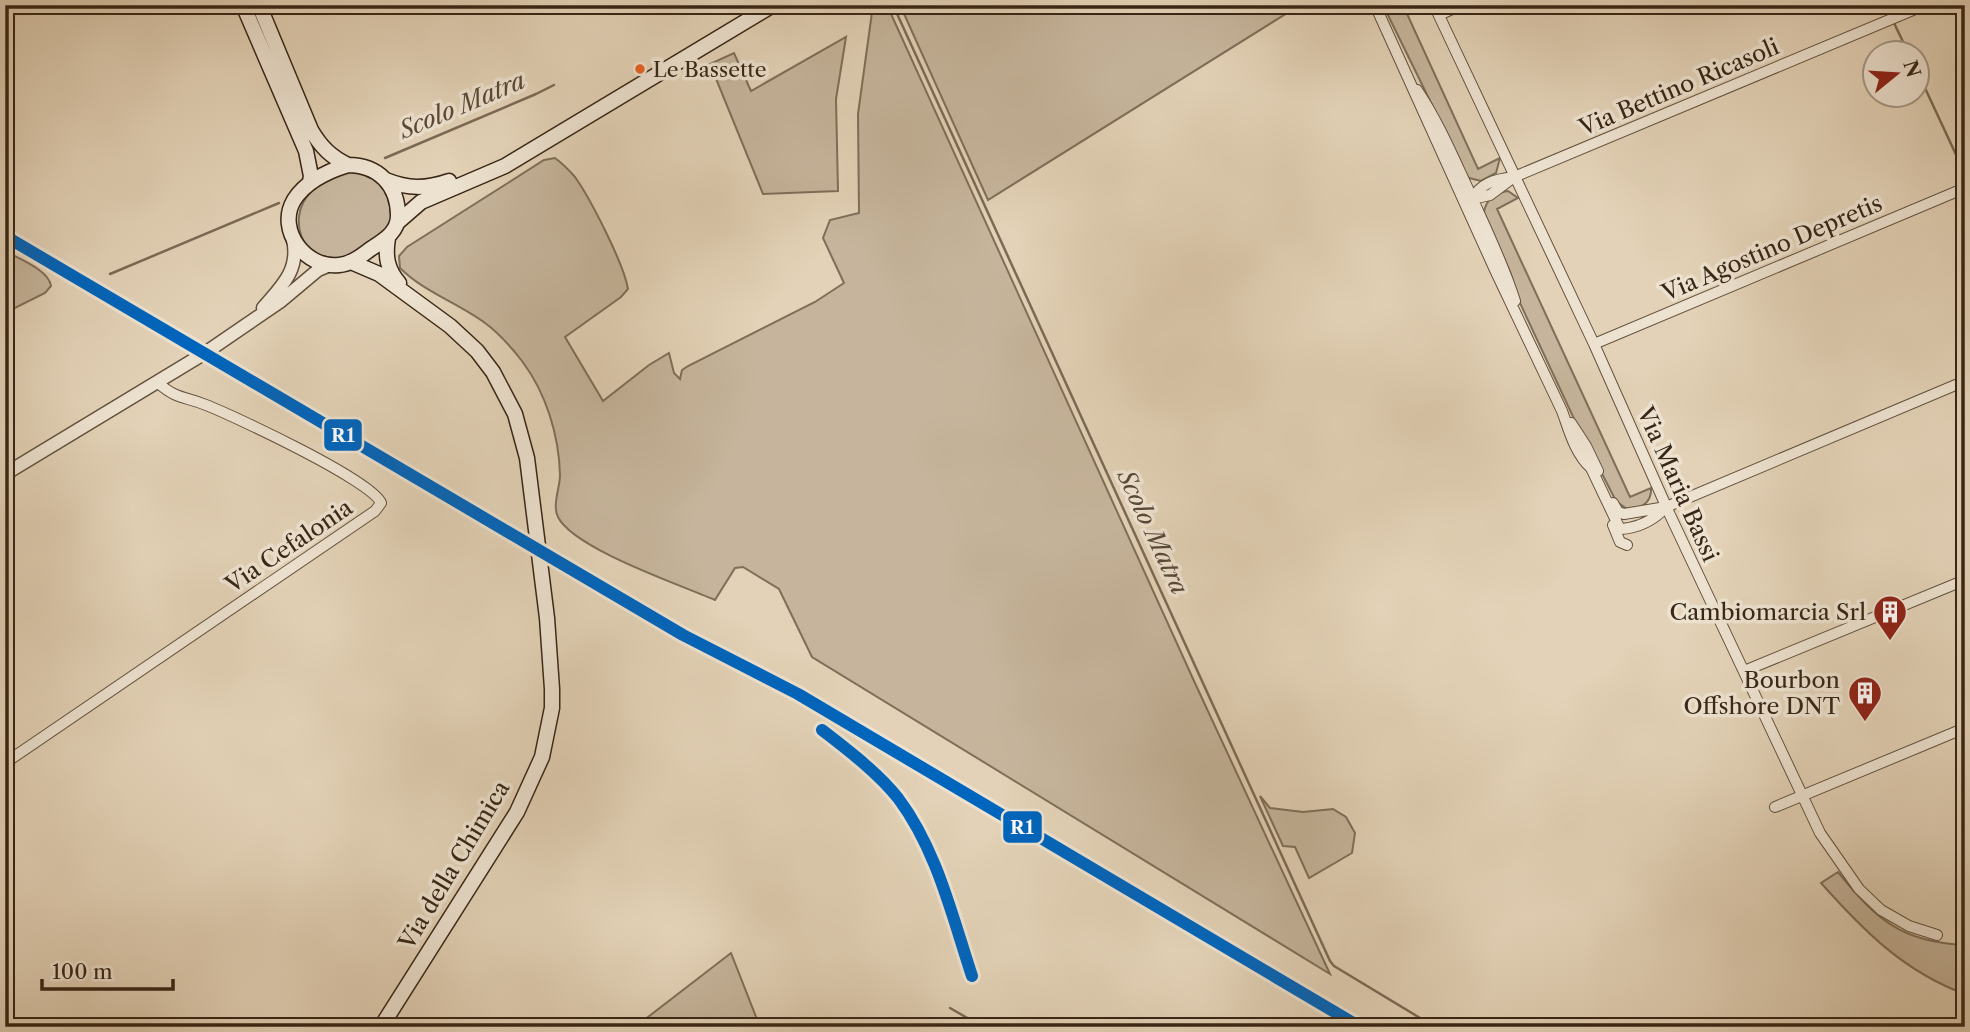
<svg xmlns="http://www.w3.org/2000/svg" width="1970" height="1032" viewBox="0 0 1970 1032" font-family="'Libre Caslon Text',serif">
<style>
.green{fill:#c6b59c;stroke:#7f6e59;stroke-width:2}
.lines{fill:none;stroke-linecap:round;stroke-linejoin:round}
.stream{stroke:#7c6a56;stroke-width:2.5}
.minor-casing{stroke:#63513e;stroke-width:12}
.tertiary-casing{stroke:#63513e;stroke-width:15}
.secondary-casing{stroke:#382616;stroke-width:17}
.minor{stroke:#ede2d0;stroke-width:10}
.tertiary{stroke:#ede2d0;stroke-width:12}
.secondary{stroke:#ede2d0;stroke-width:14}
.rail-1-casing{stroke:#ede2d0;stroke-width:18}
.rail-1{stroke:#0065bd;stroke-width:12}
.bus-dot{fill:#e96221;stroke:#ede2d0;stroke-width:2.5}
.labels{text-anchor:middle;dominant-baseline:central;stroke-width:7;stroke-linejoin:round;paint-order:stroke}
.bus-label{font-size:21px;fill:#382616;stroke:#ede2d0;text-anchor:start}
.street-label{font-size:23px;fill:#382616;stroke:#ede2d0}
.poi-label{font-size:23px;fill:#382616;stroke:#ede2d0;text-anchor:end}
.water-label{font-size:24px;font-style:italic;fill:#5a4836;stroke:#ede2d0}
.line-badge{stroke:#ede2d0;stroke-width:2.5}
.badge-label{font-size:19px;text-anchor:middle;font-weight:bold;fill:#fff}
</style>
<rect width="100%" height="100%" fill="#e3d2b7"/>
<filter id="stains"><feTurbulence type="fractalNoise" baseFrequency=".00286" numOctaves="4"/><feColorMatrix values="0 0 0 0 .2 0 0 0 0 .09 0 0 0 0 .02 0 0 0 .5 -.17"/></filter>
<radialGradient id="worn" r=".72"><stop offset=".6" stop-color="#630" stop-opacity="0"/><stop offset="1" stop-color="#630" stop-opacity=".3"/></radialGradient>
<!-- green -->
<path class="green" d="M873,5H887L1194,681L1330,974L812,657L779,589L743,567L735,568L715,600C681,585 574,549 558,517C552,505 560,488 560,475C559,435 546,393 522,361C511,347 499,333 485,323C458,303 424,292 400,268L399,256L407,247L544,160L555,158C563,164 569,170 575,177C590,198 624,264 628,289L621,297L565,337L603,401L649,365L669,353L674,373L680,379L682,370L688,366L815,302L844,283L823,238L830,220L859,213L858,114Z
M900,5H1025L1027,8L1032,5H1300L988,200Z
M1383,5H1403L1478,169L1500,158L1496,173L1481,181L1469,178L1465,172Z
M846,37L836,99L838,191L763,194L710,64L734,53L751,91Z
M349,171C364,171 381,178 388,193C391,200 391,210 392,217C386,233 378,239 364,247C358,251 351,256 345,258C307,272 283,219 311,192C321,183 336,177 349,171Z
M1508,191L1518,198L1497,209L1630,497L1651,488C1652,502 1641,510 1627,509L1616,501L1576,423L1520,303L1511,274L1484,213C1485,200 1496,192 1508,191Z
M5,251C19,259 49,270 51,286L45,293L5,313Z
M1260,796L1270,808L1303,812L1333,809L1346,817L1355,833L1352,853L1309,878L1295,847L1283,846Z
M1838,872C1877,920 1901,942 1965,945V994C1904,972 1863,930 1821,883Z
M731,953L760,1027H635Z"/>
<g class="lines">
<!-- stream -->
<path class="stream" d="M893,5L1330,961L1334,966L1435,1027
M1886,5L1890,15
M1893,21L1908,52
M1918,73L1965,174
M385,158L536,94L554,85
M110,274L279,203
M950,1008L983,1027"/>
<!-- minor casing -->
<g class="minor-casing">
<path id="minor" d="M1375,5L1495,270L1562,411C1569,430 1575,454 1591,468L1620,529C1638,528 1654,520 1666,507L1965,381
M1434,5L1594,344L1670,515L1820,833L1859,889L1881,910L1909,926L1937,935
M1439,15L1461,5
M1417,90C1438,121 1453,157 1469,191C1485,227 1503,263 1515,301
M1472,199L1490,195L1514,177L1925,5
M1472,201C1478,183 1497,179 1514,177
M1594,344L1965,188
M1571,423L1586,446L1598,471
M1613,503L1618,512L1624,514L1666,507
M1613,525L1620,542L1627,545
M1744,671L1965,580
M5,763L375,511L381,503C373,481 234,416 206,405C184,396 178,400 158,383
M1775,807L1965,728"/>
</g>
<!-- tertiary casing -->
<g class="tertiary-casing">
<path id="tertiary" d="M263,308C281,287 300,270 293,240
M5,474L205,353L281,301L318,270L330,265"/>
</g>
<!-- secondary casing -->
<g class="secondary-casing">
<path id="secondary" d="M243,5L306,151L311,176L310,182
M259,5L311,130C321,147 331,157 348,165
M348,165C378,165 398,185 398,216C398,232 384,240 372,248C362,255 352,264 339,265C306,269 276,230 294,200C306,181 328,171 348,165Z
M386,180C408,189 426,189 449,181
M398,222L421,202L505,166L773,5
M388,238C385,256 387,269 399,283
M351,262L379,274L450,326L477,351L493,372L515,414L527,458L547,618L552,689V708L542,757L517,812L381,1027"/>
</g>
<!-- minor -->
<use href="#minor" class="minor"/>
<!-- tertiary -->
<use href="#tertiary" class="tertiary"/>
<!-- secondary -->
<use href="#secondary" class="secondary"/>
<!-- rail-1 casing -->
<g class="rail-1-casing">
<path id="rail-1" d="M5,236L683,635L798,694L1360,1027
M822,730C849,751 877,772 898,798C937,850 952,916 972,976"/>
</g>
<!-- rail-1 -->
<use href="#rail-1" class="rail-1"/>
</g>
<!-- icons -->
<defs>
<g id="building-pin" transform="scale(1.75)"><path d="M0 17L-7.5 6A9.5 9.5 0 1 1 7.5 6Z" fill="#8f2418" stroke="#ede2d0"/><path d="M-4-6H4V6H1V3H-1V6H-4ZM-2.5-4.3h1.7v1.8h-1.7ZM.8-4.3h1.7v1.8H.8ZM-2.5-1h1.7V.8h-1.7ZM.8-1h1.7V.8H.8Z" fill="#fff"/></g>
</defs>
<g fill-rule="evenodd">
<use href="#building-pin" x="1890" y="612"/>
<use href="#building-pin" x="1865" y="693"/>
</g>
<!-- markers -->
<circle class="bus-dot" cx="640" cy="69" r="6"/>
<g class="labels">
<!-- bus labels -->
<g class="bus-label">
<text x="653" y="69">Le Bassette</text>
</g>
<!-- street labels -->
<g class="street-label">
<text transform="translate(1679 87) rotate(-23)">Via Bettino Ricasoli</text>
<text transform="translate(1772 248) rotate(-23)">Via Agostino Depretis</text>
<text transform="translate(1678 484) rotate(66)">Via Maria Bassi</text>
<text transform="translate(289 546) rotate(-34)">Via Cefalonia</text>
<text transform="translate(454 865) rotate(-59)">Via della Chimica</text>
</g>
<!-- poi labels -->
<g class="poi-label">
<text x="1866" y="612">Cambiomarcia Srl</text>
<text x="1840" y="680">Bourbon<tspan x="1840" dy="26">Offshore DNT</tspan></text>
</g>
<!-- water labels -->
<g class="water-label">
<text transform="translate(462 105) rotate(-23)">Scolo Matra</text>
<text transform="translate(1153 532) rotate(65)">Scolo Matra</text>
</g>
</g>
<g class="line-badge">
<rect x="323" y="418" width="40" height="34" rx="7" fill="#0065bd"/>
<rect x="1002" y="810" width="41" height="34" rx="7" fill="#0065bd"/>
</g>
<g class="badge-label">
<text x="343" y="442">R1</text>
<text x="1022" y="834">R1</text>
</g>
<!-- margin -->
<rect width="1970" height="1032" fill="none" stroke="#e3d2b7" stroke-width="28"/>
<rect x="7" y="7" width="1956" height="1018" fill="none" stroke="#382616" stroke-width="3.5"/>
<rect x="14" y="14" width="1942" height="1004" fill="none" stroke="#382616" stroke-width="2"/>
<!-- north arrow -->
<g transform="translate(1896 74) rotate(72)"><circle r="33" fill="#ede2d0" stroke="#a59786" stroke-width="2"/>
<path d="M0-5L12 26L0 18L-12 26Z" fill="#8f2418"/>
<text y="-10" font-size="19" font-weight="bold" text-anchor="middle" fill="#382616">N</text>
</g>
<!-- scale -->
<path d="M42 979v10h131v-10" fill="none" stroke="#382616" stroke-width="3.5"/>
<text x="52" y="979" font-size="21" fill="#382616" stroke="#ede2d0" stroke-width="5" paint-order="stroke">100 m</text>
<rect width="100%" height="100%" filter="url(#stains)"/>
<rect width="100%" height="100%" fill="url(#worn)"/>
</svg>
